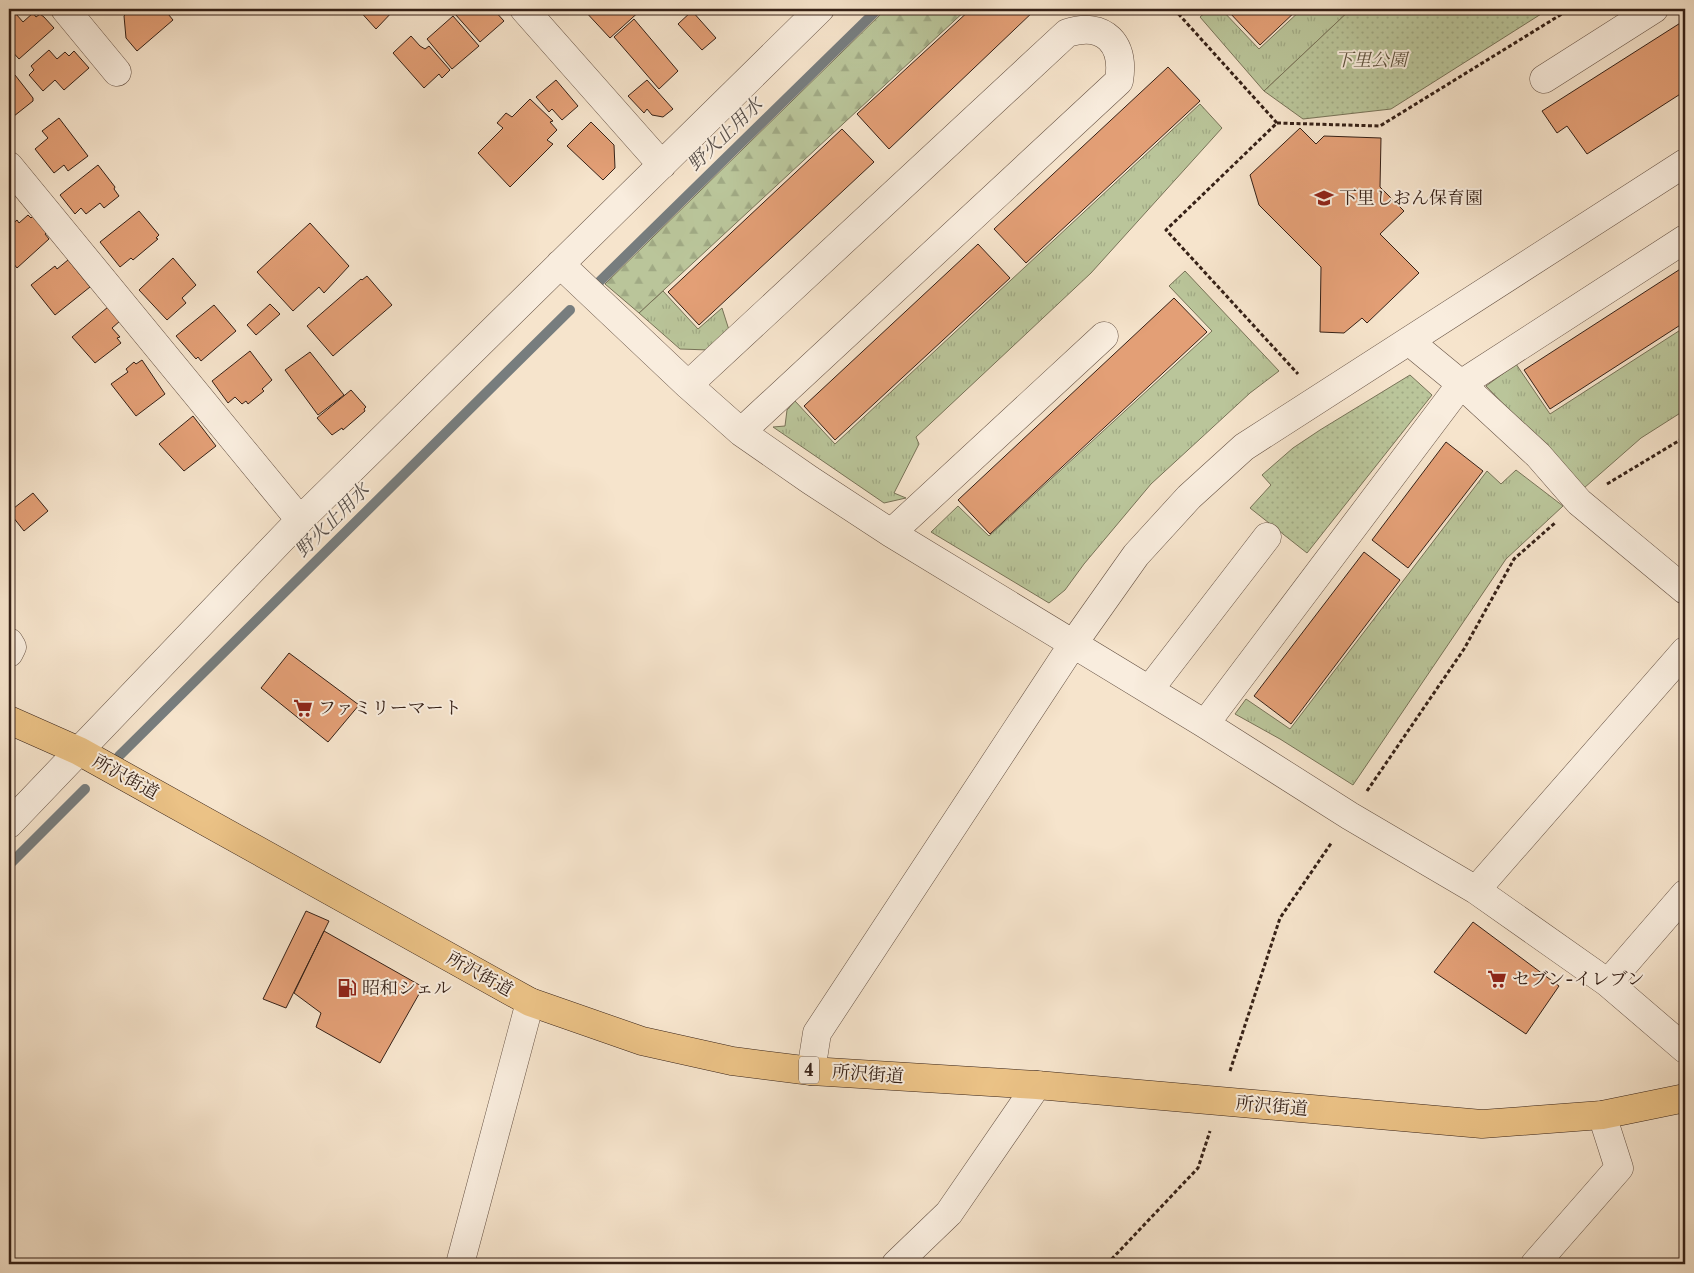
<svg xmlns="http://www.w3.org/2000/svg" width="1694" height="1273" viewBox="0 0 1694 1273" font-family="'Libre Caslon Text','Noto Serif JP',serif">
<style>
.grass{fill:url(#grass-tufts);stroke:#787358}
.forest{fill:url(#forest-firs);stroke:#787358}
.park{fill:url(#park-dots);stroke:#787358}
.lines{fill:none;stroke-linecap:round;stroke-linejoin:round}
.stream{stroke:#777d7e;stroke-width:10}
.building{fill:#e39f76;stroke:#362117}
.minor-casing{stroke:#665244;stroke-width:29}
.major-casing{stroke:#362117;stroke-width:29}
.path{stroke:#362117;stroke-width:3;stroke-dasharray:4 2.5;stroke-linecap:butt}
.minor{stroke:#f9edde;stroke-width:28}
.major{stroke:#ebc286;stroke-width:28}
.labels{text-anchor:middle;dominant-baseline:central;stroke-width:4;stroke-linejoin:round;paint-order:stroke}
.shield{fill:#f9edde;stroke:#705e53;stroke-width:1}
.shield-label{font-size:16px;font-weight:bold;fill:#362117}
.park-label{font-size:18px;font-style:italic;fill:#5e523e;stroke:#f9edde}
.poi-label{font-size:18px;fill:#362117;stroke:#f9edde;text-anchor:start}
.street-label{font-size:18px;fill:#362117;stroke:#f9edde}
.water-label{font-size:19px;font-style:italic;fill:#574f4a;stroke:#f9edde}
</style>
<defs>
<pattern id="grass-tufts" width="24" height="20" patternUnits="userSpaceOnUse" patternTransform="scale(1.25)"><rect width="24" height="20" fill="#bac59a"/><path d="M3 7l-1-3M5 7V3M7 7l1-3M15 17l-1-3M17 17v-4M19 17l1-3" fill="none" stroke="#a0a984"/></pattern>
<pattern id="forest-firs" width="22" height="20" patternUnits="userSpaceOnUse" patternTransform="scale(1.25)"><rect width="22" height="20" fill="#bac59a"/><path d="M5 1l3.5 6h-7zM16 11l3.5 6h-7z" fill="#a0a984"/></pattern>
<pattern id="park-dots" width="8" height="8" patternUnits="userSpaceOnUse" patternTransform="scale(1.25)"><rect width="8" height="8" fill="#bac59a"/><path d="M2 2h.1M6 6h.1" fill="none" stroke="#a0a984" stroke-width="1.8" stroke-linecap="round"/></pattern>
</defs>
<rect width="100%" height="100%" fill="#f6e4cc"/>
<filter id="stains"><feTurbulence type="fractalNoise" baseFrequency=".004" numOctaves="4"/><feColorMatrix values="0 0 0 0 .2 0 0 0 0 .09 0 0 0 0 .02 0 0 0 .5 -.17"/></filter>
<radialGradient id="worn" r=".72"><stop offset=".6" stop-color="#630" stop-opacity="0"/><stop offset="1" stop-color="#630" stop-opacity=".3"/></radialGradient>
<!-- grass -->
<path class="grass" d="M1209,9H1221L1259,49L1302,9H1351L1264,91L1200,17Z
M1200,104L1222,128L1091,273L916,437L919,444L894,493L906,498L884,503L773,427L785,426L787,410L795,401L835,444Z
M1185,271L1279,371L1250,393L1151,484L1084,564L1065,590L1049,603L931,532L958,506L989,536L1212,331L1169,286Z
M663,291L698,329L722,308L729,330L709,350L680,349L639,313Z
M1685,327V410L1641,438L1584,488L1486,386L1516,364L1550,414Z
M1516,470L1563,506L1506,559L1353,785L1280,739L1235,714L1246,699L1290,729L1487,471L1501,484Z"/>
<!-- forest -->
<path class="forest" d="M886,9H967L639,313L605,284Z"/>
<!-- park -->
<path class="park" d="M1351,9H1549L1391,109L1303,119L1264,91Z
M1410,375L1432,395L1307,553L1250,508L1271,485L1262,475L1293,448L1320,430Z"/>
<g class="lines">
<!-- stream -->
<path class="stream" d="M597,284L878,9
M119,756L570,310
M9,865L85,789"/>
</g>
<!-- building -->
<path class="building" d="M130,9H164L173,20L137,51L126,38L124,16Z
M358,9H395L376,29Z
M462,9H493L504,21L480,42L455,14Z
M583,9H642L610,38Z
M971,9H1036L889,149L857,114Z
M1232,9H1298L1260,45L1229,12Z
M692,11L716,38L702,50L678,24Z
M33,13L36,17L40,14L44,17L54,28L19,59L9,48V20L16,14L23,22Z
M453,16L479,46L452,69L427,39Z
M634,19L678,71L659,89L614,37Z
M1685,20V91L1587,154L1567,126L1557,133L1542,111Z
M411,36L420,46L425,49L429,46L450,70L442,78L439,74L424,88L393,53Z
M49,50L57,59L65,52L69,56L74,51L89,68L64,90L55,80L43,91L29,75L34,70L31,66Z
M1168,67L1200,101L1026,263L994,229Z
M9,72L13,76L15,75L33,98V101L9,120Z
M556,80L578,106L562,120L552,109L549,112L536,97Z
M647,80L673,109L663,117L652,115L647,109L644,113L628,96Z
M530,99L553,121L550,122L557,130L547,140L553,144L510,187L478,153L503,128L497,123L506,113L512,117Z
M59,118L88,156L68,171L64,165L54,173L35,149L48,138L42,131Z
M591,122L614,145L615,168L603,180L567,146Z
M1300,128L1316,144L1324,136L1381,138L1380,187L1404,211L1380,234L1419,273L1367,323L1362,318L1344,333L1320,332L1321,267L1259,205L1250,175Z
M842,129L874,162L699,325L668,292Z
M98,165L115,187L114,189L119,196L104,208L100,203L86,214L81,208L75,214L60,195Z
M139,211L159,235L156,238L158,239L133,260L131,258L120,267L100,242Z
M28,215L31,218L33,216L47,232L45,234L49,239L17,268L9,258V227L17,220L19,223Z
M310,223L349,266L324,293L319,287L293,311L257,272Z
M978,244L1010,278L835,440L804,406Z
M173,258L196,285L182,298L186,303L167,320L139,290Z
M68,260L90,287L55,315L31,285L55,266L57,269Z
M1685,266V322L1550,409L1524,370Z
M367,276L392,305L333,356L307,326L361,279L362,280Z
M1174,298L1207,332L990,534L958,500Z
M270,304L280,314L256,335L247,325Z
M214,305L236,331L201,361L198,357L196,359L176,336Z
M108,307L120,321L112,328L120,337L117,338L121,343L95,363L72,337Z
M250,351L272,380L262,389L264,391L248,404L246,401L242,404L235,397L228,403L212,381Z
M310,352L344,395L318,415L285,370Z
M142,360L165,394L136,416L111,384L128,372L126,369L134,362L136,364Z
M351,390L366,407L364,409L365,411L343,430L342,428L332,435L317,418Z
M193,416L216,446L184,471L159,444Z
M1446,442L1483,471L1408,568L1372,540Z
M33,493L48,511L24,531L9,512Z
M1364,552L1400,580L1291,724L1254,696Z
M289,653L359,705L328,742L261,688Z
M306,911L329,921L286,1008L263,999Z
M1473,922L1559,986L1526,1034L1434,972Z
M324,931L423,987L380,1063L316,1027L321,1013L294,993Z"/>
<g class="lines">
<!-- minor casing -->
<g class="minor-casing">
<path id="minor" d="M65,9L117,72
M524,9L662,165
M1544,79L1654,9
M9,166L300,520
M560,264L688,385L741,432L810,480L891,533L1205,724L1350,816L1476,890L1608,983L1685,1049
M1410,342L1461,384L1538,455L1579,502L1685,590
M688,385L1067,33C1105,21 1125,44 1119,81L741,432
M891,533L1104,336
M9,642L12,647L9,653
M1149,690L1267,537
M1205,724L1461,384L1685,239
M9,824L300,520L820,9
M1476,890L1685,651
M1608,983L1685,894
M811,1071L817,1033L1073,644L1136,555L1189,497L1244,447L1685,163
M460,1264L530,1002
M896,1264L949,1213L1037,1085
M1535,1264L1619,1168L1602,1115"/>
</g>
<!-- major casing -->
<g class="major-casing">
<path id="major" d="M9,720L79,751L530,1002L642,1041L732,1061L811,1071L1037,1085L1482,1124L1602,1115L1685,1098"/>
</g>
<!-- path -->
<path class="path" d="M1174,9L1277,123L1166,230L1298,374
M1277,123L1380,126L1570,9
M1607,484L1685,437
M1367,791L1464,649L1514,559L1556,522
M1230,1071L1280,918L1332,842
M1107,1264L1198,1168L1210,1131"/>
<!-- minor -->
<use href="#minor" class="minor"/>
<!-- major -->
<use href="#major" class="major"/>
</g>
<!-- icons -->
<defs>
<g id="school-bare" transform="scale(1.5)"><path d="M0-5L7-2L0 1L-7-2ZM-4 1L0 2.5L4 1V4Q0 6-4 4Z" fill="#8f2418" stroke="#f9edde" stroke-width="2.5" paint-order="stroke"/></g>
<g id="supermarket-bare" transform="scale(1.5)"><path d="M-6-5.5h2.5l.6 2H6L4.5 2H-2.5L-4.4-4H-6ZM-1.5 3.2a1.3 1.3 0 1 0 .1 0ZM3 3.2a1.3 1.3 0 1 0 .1 0Z" fill="#8f2418" stroke="#f9edde" stroke-width="2.5" paint-order="stroke"/></g>
<g id="fuel-bare" transform="scale(1.5)"><path d="M-5.5-6h7V0h2V4h1.3V-2.5L3-4.5l.8-.8L6-3V5H2.5V1h-1V6h-7ZM-4.2-4.7v3.2H.2V-4.7Z" fill="#8f2418" stroke="#f9edde" stroke-width="2.5" paint-order="stroke"/></g>
</defs>
<g fill-rule="evenodd">
<use href="#school-bare" x="1324" y="198"/>
<use href="#supermarket-bare" x="303" y="708"/>
<use href="#supermarket-bare" x="1497" y="979"/>
<use href="#fuel-bare" x="347" y="988"/>
</g>
<g class="labels">
<!-- shield labels -->
<rect class="shield" x="799" y="1056.5" width="20" height="27" rx="4"/>
<g class="shield-label">
<text x="809" y="1070">4</text>
</g>
<!-- park labels -->
<g class="park-label">
<text x="1371" y="60">下里公園</text>
</g>
<!-- poi labels -->
<g class="poi-label">
<text x="1339" y="198">下里しおん保育園</text>
<text x="318" y="708">ファミリーマート</text>
<text x="1512" y="979">セブン-イレブン</text>
<text x="362" y="988">昭和シェル</text>
</g>
<!-- street labels -->
<g class="street-label">
<text transform="translate(126 777) rotate(29)">所沢街道</text>
<text transform="translate(480 974) rotate(29)">所沢街道</text>
<text transform="translate(868 1074) rotate(4)">所沢街道</text>
<text transform="translate(1272 1106) rotate(5)">所沢街道</text>
</g>
<!-- water labels -->
<g class="water-label">
<text transform="translate(725 134) rotate(-44)">野火止用水</text>
<text transform="translate(332 520) rotate(-45)">野火止用水</text>
</g>
</g>
<!-- margin -->
<rect width="1694" height="1273" fill="none" stroke="#f6e4cc" stroke-width="30"/>
<rect x="10" y="10" width="1674" height="1253" fill="none" stroke="#362117" stroke-width="2.5"/>
<rect x="15" y="15" width="1664" height="1243" fill="none" stroke="#362117"/>
<rect width="100%" height="100%" filter="url(#stains)"/>
<rect width="100%" height="100%" fill="url(#worn)"/>
</svg>
